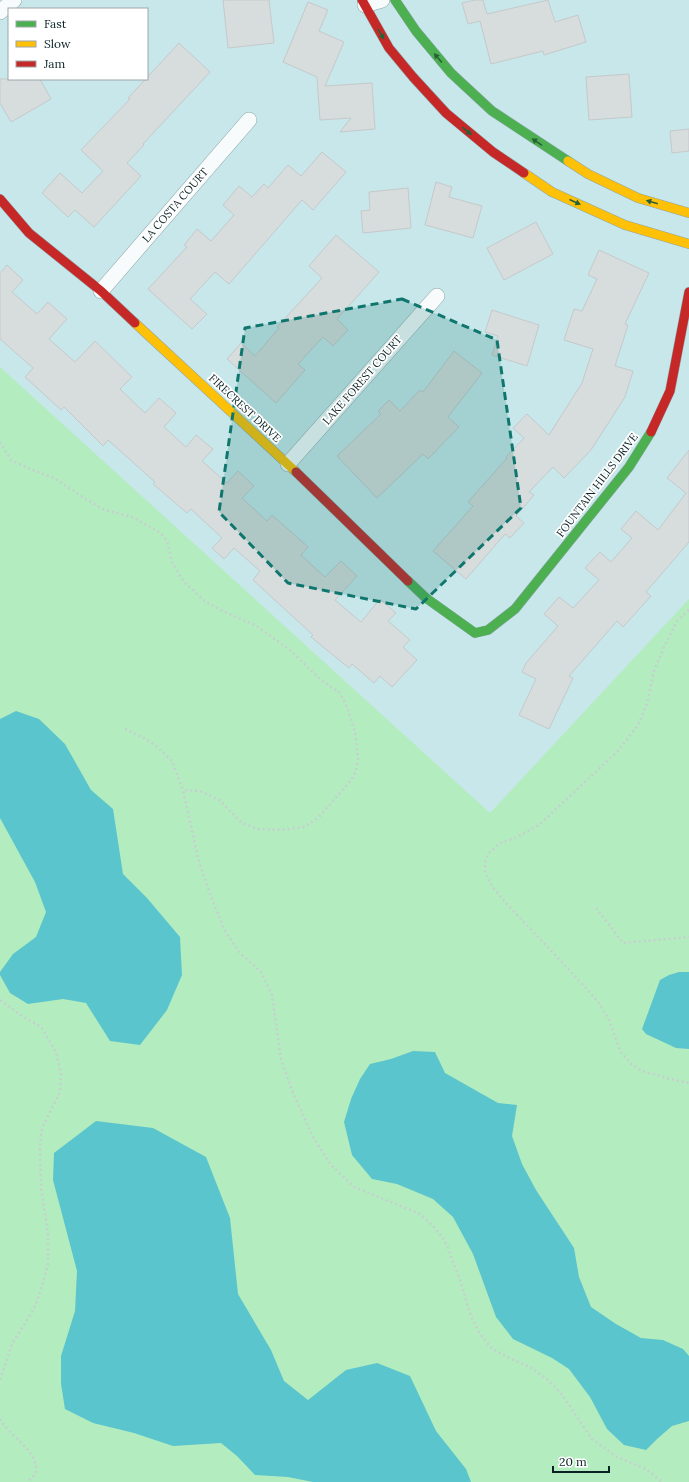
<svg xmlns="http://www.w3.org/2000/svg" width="689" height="1482" viewBox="0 0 689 1482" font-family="Lora,serif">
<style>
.green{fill:#b3ecbf}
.water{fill:#5bc5cd}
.building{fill:#d7dcdd;stroke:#c5c9ca}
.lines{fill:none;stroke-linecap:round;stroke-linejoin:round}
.street-casing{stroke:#8da5a7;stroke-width:16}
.fast-casing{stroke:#8da5a7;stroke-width:10}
.slow-casing{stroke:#8da5a7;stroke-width:10}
.jam-casing{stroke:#8da5a7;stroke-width:10}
.path{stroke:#c6cfd0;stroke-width:2.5;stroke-dasharray:2 3;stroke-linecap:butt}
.street{stroke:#f7fbfc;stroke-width:15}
.fast{stroke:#4caf50;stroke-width:9}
.slow{stroke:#ffc107;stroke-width:9}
.jam{stroke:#c62828;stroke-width:9}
.oneway{fill:#276137}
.marked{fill:#0f766e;fill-opacity:0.2;stroke:#0f766e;stroke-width:3;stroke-dasharray:8 5;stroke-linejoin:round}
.labels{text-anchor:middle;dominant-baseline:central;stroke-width:3.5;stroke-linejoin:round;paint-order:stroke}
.street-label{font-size:11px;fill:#092123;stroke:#fff}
</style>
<rect width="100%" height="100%" fill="#c8e7ea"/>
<!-- green -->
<path class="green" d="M0,367L490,813L689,599V1482H0Z"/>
<!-- water -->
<path class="water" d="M16,711L39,719L65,744L91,790L113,809L123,874L147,898L180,937L182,975L167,1010L140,1045L110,1041L86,1003L63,999L28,1004L10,993L0,975V972L13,954L36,937L46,912L35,882L0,818V719Z
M679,972H689V1049L676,1048L646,1034L642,1029L660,980L669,975Z
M413,1051L435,1052L445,1073L498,1103L517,1105L512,1136L522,1164L536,1190L574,1248L579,1277L591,1307L616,1324L641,1338L663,1340L683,1349L689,1356V1421L672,1426L657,1439L646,1450L624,1445L607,1429L590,1397L569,1369L552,1358L513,1339L496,1317L473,1254L453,1217L433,1199L397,1184L372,1179L352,1155L344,1122L351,1099L360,1079L370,1064L391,1059Z
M96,1121L153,1128L206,1157L230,1218L238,1294L271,1350L284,1381L308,1400L346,1370L377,1363L410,1376L436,1431L466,1469L471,1482H313L288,1477L255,1475L237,1456L221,1443L173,1446L134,1433L93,1423L65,1409L61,1384V1356L75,1311L77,1271L53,1180L54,1153Z"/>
<!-- building -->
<path class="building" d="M223,0H269L274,43L228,48Z
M475,0H483L487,14L548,0L555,22L578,15L586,42L544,55L543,51L491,64L480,21L468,24L462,3Z
M308,2L328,10L319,31L344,42L325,86L372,83L375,129L340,132L351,118L320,120L317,77L283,62Z
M179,43L210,72L143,144L144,145L127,163L141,176L94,227L75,210L68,217L42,193L60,173L82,193L103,171L81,150L130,99L128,98Z
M629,74L632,117L589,120L586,77Z
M0,79H40L51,99L11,122L0,103Z
M689,129V151L672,153L670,131Z
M322,152L346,172L313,210L302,200L229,284L215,272L190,299L207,314L192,329L148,289L187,247L184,245L197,229L211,241L234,215L223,205L239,186L252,197L264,184L268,188L288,165L301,176Z
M436,182L452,187L449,197L482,206L473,238L425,225Z
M408,188L411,228L363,233L361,211L370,210L369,192Z
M536,222L553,254L504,280L487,248Z
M336,235L379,272L337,319L348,330L333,346L323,337L298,364L305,370L276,403L227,359L241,343L255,356L279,328L277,327L322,278L309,266Z
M599,250L649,273L625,324L628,325L615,366L633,371L625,397L591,450L564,478L553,467L529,492L534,495L516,516L524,523L510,538L505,534L466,579L433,551L473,506L468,502L507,458L506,457L524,438L513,428L527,414L549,435L582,383L593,349L564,340L574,309L582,311L597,279L588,275Z
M7,265L23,280L12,292L37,314L48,302L67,319L49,339L75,362L95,341L132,377L120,389L145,413L159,398L176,413L164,427L186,447L196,435L213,449L202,461L227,483L238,471L254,486L242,498L267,521L272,515L308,547L301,555L325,577L341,561L357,576L335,600L361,622L380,599L396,613L388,621L410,640L403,647L417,660L392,687L380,676L374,683L352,664L349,668L311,637L313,635L253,580L260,571L234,548L224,559L212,548L222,538L191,509L187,513L153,484L155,482L108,440L103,446L64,407L61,410L25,377L33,368L0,339V273Z
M492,310L539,325L527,366L492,355L498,336L485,332Z
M454,351L482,373L448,417L459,427L428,459L423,454L377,498L337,456L381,414L378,411L389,400L400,411L420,390L423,392Z
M689,450V542L646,592L651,596L623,627L617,621L569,676L573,678L549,729L519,715L536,679L522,672L526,663L558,626L544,614L559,597L573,608L599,580L585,568L600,552L611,562L632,538L621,529L636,511L658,530L686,493L667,478Z"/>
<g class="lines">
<!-- street casing -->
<g class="street-casing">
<path id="street" d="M365,5L382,0
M0,12L14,0
M101,291L249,120
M288,464L437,296"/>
</g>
<!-- fast casing -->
<g class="fast-casing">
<path id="fast" d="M395,0L416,31L451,73L492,111L568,161
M408,581L426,598L475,633L488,630L515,609L629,467L651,432"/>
</g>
<!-- slow casing -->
<g class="slow-casing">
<path id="slow" d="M568,161L588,174L638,198L689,213
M524,173L552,192L625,225L689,244
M135,323L296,472"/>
</g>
<!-- jam casing -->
<g class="jam-casing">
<path id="jam" d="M362,0L389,48L413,77L446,113L493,152L524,173
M0,199L29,233L101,291L135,323
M651,432L670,391L689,292
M296,472L408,581"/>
</g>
<!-- path -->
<path class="path" d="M0,442L11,460L32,470L54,478L89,501L105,510L132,517L159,532L167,541L172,562L183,581L206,602L229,614L255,625L290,650L320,679L340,693L348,709L355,732L358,759L356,771L352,779L318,818L304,827L281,830L259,829L242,823L219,800L200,791L183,790
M689,610L677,621L666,643L654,671L647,704L638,725L618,751L539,825L515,838L500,843L488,854L485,863V873L493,888L506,903L573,974L599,1003L609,1020L620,1051L631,1064L642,1071L674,1080L689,1083
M125,729L144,738L155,745L172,761L183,790L199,862L213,902L226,933L240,953L261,972L272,995L281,1060L293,1093L313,1137L331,1165L354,1187L420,1214L434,1227L445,1241L460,1280L471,1316L479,1332L491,1348L509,1358L530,1367L547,1379L561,1393L592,1439L617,1457L646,1469L662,1482
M596,908L623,943L689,937
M0,1000L22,1016L41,1027L56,1052L61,1073L60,1092L42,1128L40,1147L41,1188L48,1233V1264L41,1290L34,1309L12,1344L0,1380
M0,1419C8,1434 34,1449 36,1466C37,1469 36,1472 35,1475L27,1482"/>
<!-- street -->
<use href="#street" class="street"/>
<!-- fast -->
<use href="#fast" class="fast"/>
<!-- slow -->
<use href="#slow" class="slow"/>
<!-- jam -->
<use href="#jam" class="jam"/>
</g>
<!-- one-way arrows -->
<defs><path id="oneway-solid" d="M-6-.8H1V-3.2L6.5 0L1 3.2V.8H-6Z"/></defs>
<g class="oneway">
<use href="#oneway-solid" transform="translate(381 34) rotate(60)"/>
<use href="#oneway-solid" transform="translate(438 58) rotate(-130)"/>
<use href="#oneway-solid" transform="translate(467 131) rotate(40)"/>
<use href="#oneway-solid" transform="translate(537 142) rotate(-146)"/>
<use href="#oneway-solid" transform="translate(575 202) rotate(24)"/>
<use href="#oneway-solid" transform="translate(652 202) rotate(-164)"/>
</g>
<!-- marked area -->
<path class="marked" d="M402,299L497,340L521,508L416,609L288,583L219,512L245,328Z"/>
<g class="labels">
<!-- street labels -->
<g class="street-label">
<text transform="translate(175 205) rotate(-49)">LA COSTA COURT</text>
<text transform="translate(362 380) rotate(-49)">LAKE FOREST COURT</text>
<text transform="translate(245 408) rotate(43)">FIRECREST DRIVE</text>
<text transform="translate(597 485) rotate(-53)">FOUNTAIN HILLS DRIVE</text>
</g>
</g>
<!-- legend -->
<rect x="8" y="8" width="140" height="72" fill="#ffffff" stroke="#9da6a7"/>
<rect x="16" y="21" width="20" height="6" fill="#4caf50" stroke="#9da6a7"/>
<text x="44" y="28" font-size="12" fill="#092123">Fast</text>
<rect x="16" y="41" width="20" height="6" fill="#ffc107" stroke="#9da6a7"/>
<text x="44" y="48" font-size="12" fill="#092123">Slow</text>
<rect x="16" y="61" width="20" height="6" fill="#c62828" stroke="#9da6a7"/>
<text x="44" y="68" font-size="12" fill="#092123">Jam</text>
<!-- scale -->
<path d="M553 1466v6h56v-6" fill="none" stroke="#092123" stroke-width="2"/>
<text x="559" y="1466" font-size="12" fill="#092123" stroke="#ffffff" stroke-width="3" paint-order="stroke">20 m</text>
</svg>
